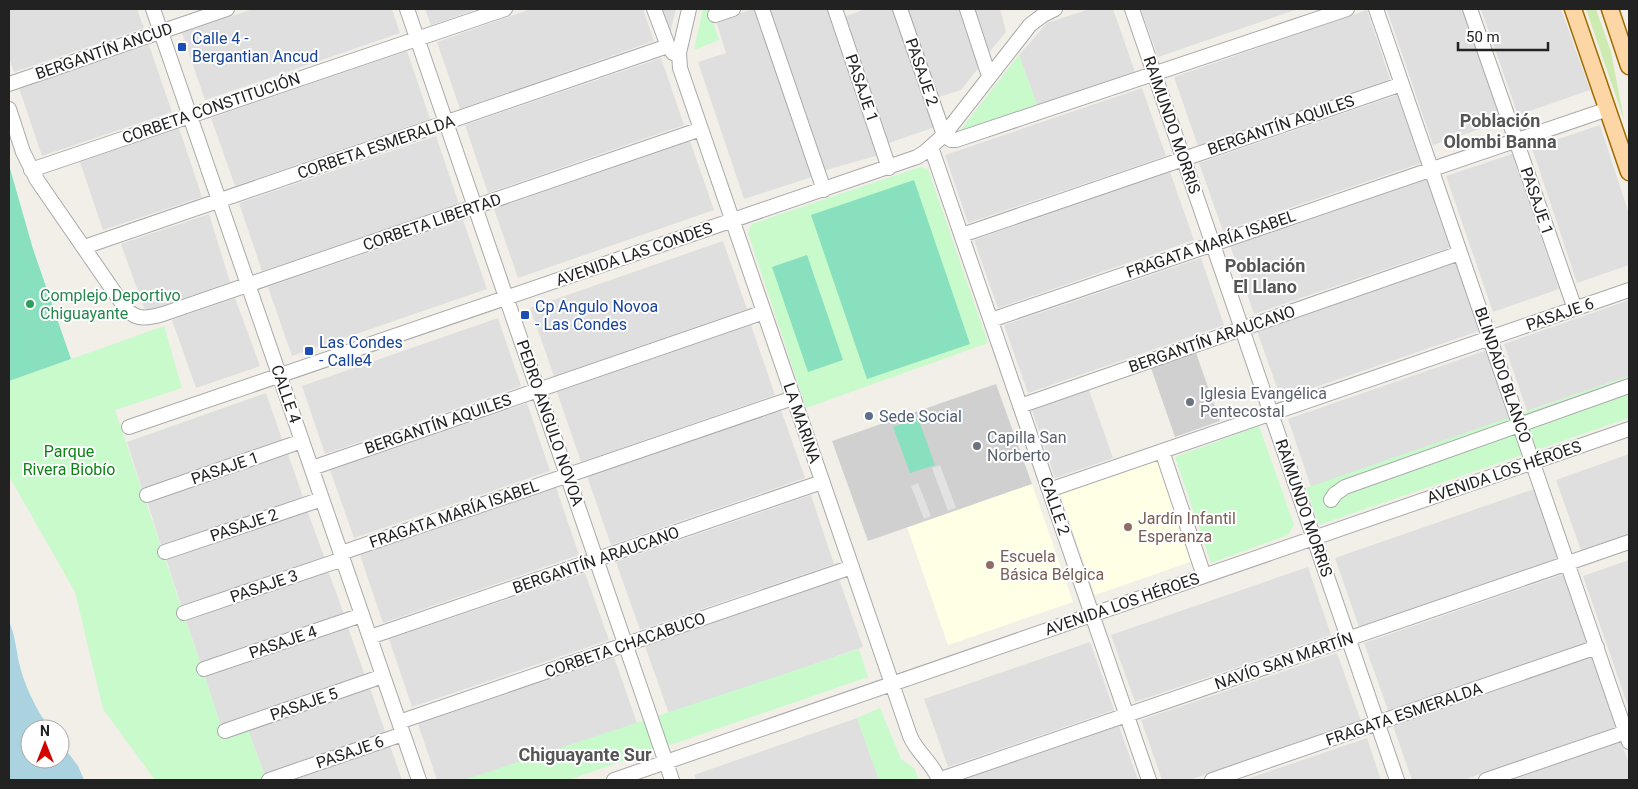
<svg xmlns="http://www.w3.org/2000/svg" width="1638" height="789" viewBox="0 0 1638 789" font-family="Roboto,sans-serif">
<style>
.residential{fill:#e0dfdf}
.education{fill:#ffffe5}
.religious{fill:#d0d0d0}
.grass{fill:#cdebb0}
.park{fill:#c8facc}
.pitch{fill:#88e0be}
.parking{fill:#e2e2e2}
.water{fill:#aad3df}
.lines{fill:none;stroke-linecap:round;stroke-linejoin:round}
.minor-casing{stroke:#a9a9a9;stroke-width:16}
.major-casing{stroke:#a06b00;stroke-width:19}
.minor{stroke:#fff;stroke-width:14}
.major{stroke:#fcd6a4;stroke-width:16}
.transit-dot{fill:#1a4fb4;stroke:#fff;stroke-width:2}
.leisure-dot{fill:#2e9e5b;stroke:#fff;stroke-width:2}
.worship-dot{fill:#6b7280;stroke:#fff;stroke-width:2}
.service-dot{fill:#5c6f8a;stroke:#fff;stroke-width:2}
.education-dot{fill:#8d6e63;stroke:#fff;stroke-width:2}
.labels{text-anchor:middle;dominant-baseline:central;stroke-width:4;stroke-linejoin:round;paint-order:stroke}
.transit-label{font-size:16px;fill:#164399;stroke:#fff;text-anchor:start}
.street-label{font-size:16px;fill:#222;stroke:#fff}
.leisure-label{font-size:16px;fill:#27864d;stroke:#fff;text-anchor:start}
.worship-label{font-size:16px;fill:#5b616d;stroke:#fff;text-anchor:start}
.service-label{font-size:16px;fill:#4e5e75;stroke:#fff;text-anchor:start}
.park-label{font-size:16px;fill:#0c8416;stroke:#fff}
.education-label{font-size:16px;fill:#785e54;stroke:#fff;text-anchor:start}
.neighbourhood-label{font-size:18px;font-weight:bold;fill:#555;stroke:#fff}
</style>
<rect width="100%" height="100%" fill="#f2efe9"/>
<!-- residential -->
<path class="residential" d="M9,9H137L144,28L14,72L9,58Z
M253,9H392L400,33L205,100L182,33Z
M425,9H478L431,25Z
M531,9H643L654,41L460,109L437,42Z
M662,9H676L670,33Z
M753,9H755L812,177L744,199L698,62L726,53L716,21Z
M769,9H830L879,155L823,171Z
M866,9H896L935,127L886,144L843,17Z
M906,9H962L980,66L961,90L936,98Z
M972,9H1000L1006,32L987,55Z
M1090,9H1113L1135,72L1037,105L1019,55L1047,23Z
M1141,9H1298L1158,57Z
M1390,9H1463L1501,122L1433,145L1387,10Z
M1481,9H1561L1590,90L1518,115Z
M1367,10L1390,79L1198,146L1174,77Z
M149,45L172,112L42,156L19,88Z
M407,51L430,119L235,186L211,118Z
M661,58L684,125L488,193L465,125Z
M1142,88L1166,156L968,223L945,155Z
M1397,95L1421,163L1223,231L1199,163Z
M1600,125L1629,214V265L1577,283L1532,148Z
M179,128L202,197L103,230L80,162Z
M436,136L459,204L262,271L239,203Z
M690,141L714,210L518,278L494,209Z
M1512,154L1559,289L1493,312L1446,176Z
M1170,172L1194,240L998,308L974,240Z
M1427,178L1451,247L1254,314L1230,245Z
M209,214L230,282L150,310L144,308L121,244Z
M463,220L487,289L292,356L268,287Z
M723,241L747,309L554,376L530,308Z
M1201,258L1224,325L1028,393L1004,325Z
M1456,263L1479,331L1281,399L1257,331Z
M235,298L260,366L196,388L172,320Z
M1629,300V376L1527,411L1504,344Z
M498,318L521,386L325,454L302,386Z
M751,325L775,395L581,462L557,392Z
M1487,350L1510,418L1311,487L1288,419Z
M1089,390L1113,458L1055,478L1032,410Z
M266,393L283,442L143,492L127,442Z
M527,403L550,471L354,538L330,470Z
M781,410L805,478L611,545L587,476Z
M287,451L304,500L162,549L147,501Z
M1629,454V536L1582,553L1556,480Z
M556,487L579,555L383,623L360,555Z
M1534,489L1558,559L1359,627L1335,558Z
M811,495L834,564L640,630L616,562Z
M307,510L325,559L182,608L166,559Z
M1629,560V709L1583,576Z
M1308,567L1331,635L1135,702L1111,635Z
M327,568L345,617L201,665L185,617Z
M585,573L609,640L412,707L389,639Z
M1564,574L1588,645L1389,713L1364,643Z
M839,579L863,647L669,714L645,646Z
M348,627L365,676L221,726L205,677Z
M1090,642L1114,710L948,767L924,699Z
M1337,653L1361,721L1189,780H1162L1141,720Z
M614,657L638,726L481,780H437L418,724Z
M1592,657L1616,727L1463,780H1412L1393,726Z
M369,685L386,734L265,776L247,727Z
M857,718L879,780H696L694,775Z
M1119,726L1138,780H962Z
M1367,738L1381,780H1244Z
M1621,742L1629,764V780H1509Z
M389,743L402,780H288Z"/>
<!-- education -->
<path class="education" d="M1160,459L1196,560L1095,595L1060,494Z
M1032,484L1073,602L948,645L907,527Z"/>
<!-- religious -->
<path class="religious" d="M1196,353L1220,421L1175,437L1151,368Z
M996,384L1032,484L868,541L832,441Z"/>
<!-- grass -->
<path class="grass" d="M1586,9H1596L1611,52L1624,120Z"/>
<!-- park -->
<path class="park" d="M703,9H722L710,13L719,40L694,50Z
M1019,55L1037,105L958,133Z
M920,167L928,169L988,343L806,408L748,233L752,224Z
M164,326L182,388L115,410L224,734L247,727L266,780H155L103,709L75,592L9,476V381Z
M1629,376V418L1319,525L1306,488Z
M1259,426L1294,525L1288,535L1211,563L1175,457Z
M859,649L868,677L568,780H464Z
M880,708L901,759L914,768L919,780H879L857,718Z"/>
<!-- pitch -->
<path class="pitch" d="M9,165L33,249L71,359L9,381Z
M914,180L970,344L867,379L811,215Z
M807,255L843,360L808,372L772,267Z
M918,418L935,465L910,473L893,427Z"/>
<!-- parking -->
<path class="parking" d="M940,465L956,508L948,511L932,468Z
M918,483L931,516L924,519L911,486Z"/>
<!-- water -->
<path class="water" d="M9,621C15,635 16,648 19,663C25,687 36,709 50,729H30V759H60V742L78,766L84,780H9Z"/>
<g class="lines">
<!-- minor casing -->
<g class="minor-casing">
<path id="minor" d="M153,9L419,780
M407,9L672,780
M654,9L668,46L673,53
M689,9L679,53L680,68L910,736C917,753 933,763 939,780
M762,9L824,190
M835,9L889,168
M900,9L944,135L951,140H956L1347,9
M967,9L989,76
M1132,9L1397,780
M1376,9L1629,742
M1470,9L1575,309
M715,15L733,9
M9,84L227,9
M9,109L23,152L37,180L126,309C137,321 149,318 163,314L701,129
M931,147L1149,780
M31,170L505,9
M962,235L1402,84
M84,247L668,46
M991,320L1608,109
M1020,406L1460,253
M129,427L917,157L925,152L944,135L1030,25L1043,15L1055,9
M1162,451L1204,576
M312,468L764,312
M1049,490L1629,290
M147,495L302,441
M1331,500L1335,494L1345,487L1629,386
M165,552L322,499
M341,553L793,398
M184,613L343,559
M370,637L822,482
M204,669L362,615
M399,722L852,567
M225,731L383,676
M269,780L403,734
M614,780L1629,429
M938,780L1629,542
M1212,780L1597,647
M1486,780L1629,731"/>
</g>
<!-- major casing -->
<g class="major-casing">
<path id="major" d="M1573,9L1629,172
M1610,9L1629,66"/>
</g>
<!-- minor -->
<use href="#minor" class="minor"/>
<!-- major -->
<use href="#major" class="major"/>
</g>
<!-- markers -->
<g class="transit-dot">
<rect x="177" y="42" width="10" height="10" rx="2.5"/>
<rect x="520" y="310" width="10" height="10" rx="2.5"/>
<rect x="304" y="346" width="10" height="10" rx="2.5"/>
</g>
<circle class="leisure-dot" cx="30" cy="304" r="5"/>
<g class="worship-dot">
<circle cx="1190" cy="402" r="5"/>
<circle cx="977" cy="446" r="5"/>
</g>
<circle class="service-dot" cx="869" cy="416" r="5"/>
<g class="education-dot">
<circle cx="1128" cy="527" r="5"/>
<circle cx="990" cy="565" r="5"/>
</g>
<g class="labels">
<!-- transit labels -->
<g class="transit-label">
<text x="192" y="38">Calle 4 -<tspan x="192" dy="18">Bergantian Ancud</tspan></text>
<text x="535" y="306">Cp Angulo Novoa<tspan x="535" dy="18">- Las Condes</tspan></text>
<text x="319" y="342">Las Condes<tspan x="319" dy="18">- Calle4</tspan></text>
</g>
<!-- street labels -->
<g class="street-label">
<text transform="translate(104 51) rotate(-19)">BERGANTÍN ANCUD</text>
<text transform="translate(922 72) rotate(71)">PASAJE 2</text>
<text transform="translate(862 88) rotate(71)">PASAJE 1</text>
<text transform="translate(211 108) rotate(-19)">CORBETA CONSTITUCIÓN</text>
<text transform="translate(1172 125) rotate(71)">RAIMUNDO MORRIS</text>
<text transform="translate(1281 125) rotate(-19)">BERGANTÍN AQUILES</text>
<text transform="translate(376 147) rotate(-19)">CORBETA ESMERALDA</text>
<text transform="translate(1537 201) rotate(71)">PASAJE 1</text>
<text transform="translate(432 222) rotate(-19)">CORBETA LIBERTAD</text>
<text transform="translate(1211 244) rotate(-19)">FRAGATA MARÍA ISABEL</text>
<text transform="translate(634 254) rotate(-19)">AVENIDA LAS CONDES</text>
<text transform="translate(1560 314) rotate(-19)">PASAJE 6</text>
<text transform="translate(1212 339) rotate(-19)">BERGANTÍN ARAUCANO</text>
<text transform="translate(1503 375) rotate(71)">BLINDADO BLANCO</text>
<text transform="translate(286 394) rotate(71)">CALLE 4</text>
<text transform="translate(550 423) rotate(71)">PEDRO ANGULO NOVOA</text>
<text transform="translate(802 423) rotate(71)">LA MARINA</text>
<text transform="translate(438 424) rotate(-19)">BERGANTÍN AQUILES</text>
<text transform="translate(225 468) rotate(-19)">PASAJE 1</text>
<text transform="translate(1504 472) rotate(-19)">AVENIDA LOS HÉROES</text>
<text transform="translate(1055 506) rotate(71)">CALLE 2</text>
<text transform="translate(1304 508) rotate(71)">RAIMUNDO MORRIS</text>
<text transform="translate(454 514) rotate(-19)">FRAGATA MARÍA ISABEL</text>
<text transform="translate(244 525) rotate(-19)">PASAJE 2</text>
<text transform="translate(596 560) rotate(-19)">BERGANTÍN ARAUCANO</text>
<text transform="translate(264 586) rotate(-19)">PASAJE 3</text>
<text transform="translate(1122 604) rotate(-19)">AVENIDA LOS HÉROES</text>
<text transform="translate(283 642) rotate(-19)">PASAJE 4</text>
<text transform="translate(625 645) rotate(-19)">CORBETA CHACABUCO</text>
<text transform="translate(1284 661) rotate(-19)">NAVÍO SAN MARTÍN</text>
<text transform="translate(304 704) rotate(-19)">PASAJE 5</text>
<text transform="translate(1404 714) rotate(-19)">FRAGATA ESMERALDA</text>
<text transform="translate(350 752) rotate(-19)">PASAJE 6</text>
</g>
<!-- leisure labels -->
<g class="leisure-label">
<text x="40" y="295">Complejo Deportivo<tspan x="40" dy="18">Chiguayante</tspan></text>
</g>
<!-- worship labels -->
<g class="worship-label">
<text x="1200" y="393">Iglesia Evangélica<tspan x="1200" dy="18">Pentecostal</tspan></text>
<text x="987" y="437">Capilla San<tspan x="987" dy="18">Norberto</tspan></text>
</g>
<!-- service labels -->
<g class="service-label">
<text x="879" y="416">Sede Social</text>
</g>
<!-- park labels -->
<g class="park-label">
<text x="69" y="451">Parque<tspan x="69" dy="18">Rivera Biobío</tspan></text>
</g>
<!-- education labels -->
<g class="education-label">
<text x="1138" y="518">Jardín Infantil<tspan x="1138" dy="18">Esperanza</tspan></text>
<text x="1000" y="556">Escuela<tspan x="1000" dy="18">Básica Bélgica</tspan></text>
</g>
<!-- neighbourhood labels -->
<g class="neighbourhood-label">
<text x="1500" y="120">Población<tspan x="1500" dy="21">Olombi Banna</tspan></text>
<text x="1265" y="265">Población<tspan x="1265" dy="21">El Llano</tspan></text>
<text x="585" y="754">Chiguayante Sur</text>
</g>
</g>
<!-- border -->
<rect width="1638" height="789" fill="none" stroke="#222222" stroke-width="20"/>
<!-- north arrow -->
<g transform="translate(45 744)"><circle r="24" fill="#ffffff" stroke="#a7a7a7"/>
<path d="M0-4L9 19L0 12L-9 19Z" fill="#d40000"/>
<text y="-8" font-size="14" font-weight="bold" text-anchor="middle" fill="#222222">N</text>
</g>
<!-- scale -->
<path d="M1458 42v8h90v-8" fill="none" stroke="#222222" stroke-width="2.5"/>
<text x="1466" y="42" font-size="15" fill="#222222" stroke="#ffffff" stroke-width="4" paint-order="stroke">50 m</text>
</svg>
